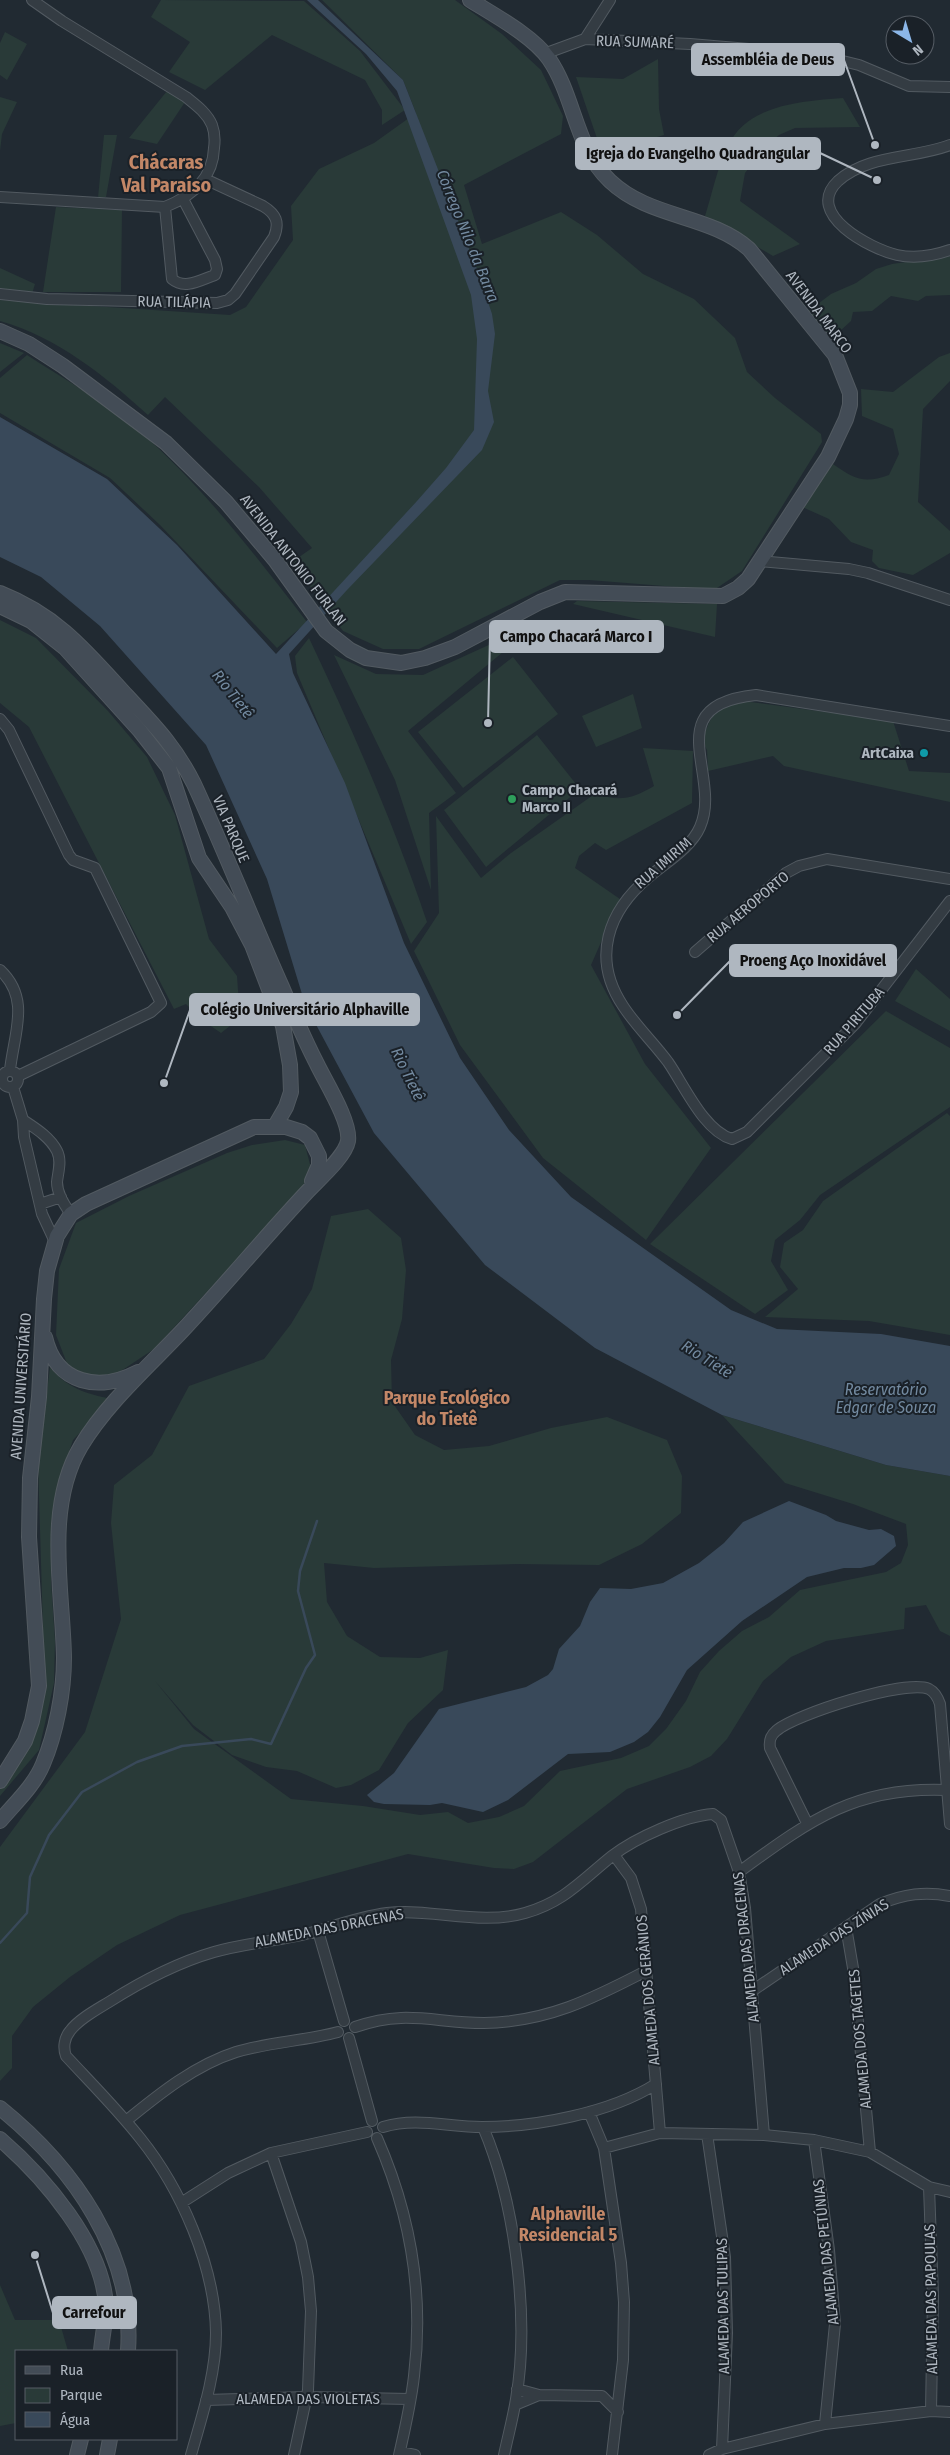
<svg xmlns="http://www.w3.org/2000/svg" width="950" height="2455" viewBox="0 0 950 2455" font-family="'Fira Sans Condensed',sans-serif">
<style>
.green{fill:#293a38}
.water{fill:#39495a}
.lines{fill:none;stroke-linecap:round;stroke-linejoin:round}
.stream{stroke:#39495a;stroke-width:2.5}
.street-casing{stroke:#525a61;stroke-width:12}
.secondary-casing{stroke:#525a61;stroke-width:16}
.street{stroke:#343c43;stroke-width:10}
.secondary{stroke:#434c56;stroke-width:14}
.culture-dot{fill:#0f9aa8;stroke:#1a2128;stroke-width:2}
.leisure-dot{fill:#2e9e5b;stroke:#1a2128;stroke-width:2}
.labels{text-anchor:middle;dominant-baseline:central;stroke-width:4;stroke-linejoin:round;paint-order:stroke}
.street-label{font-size:15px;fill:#afb7c0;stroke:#1a2128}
.poi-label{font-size:15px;font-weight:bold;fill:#afb7c0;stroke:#1a2128;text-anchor:end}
.water-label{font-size:16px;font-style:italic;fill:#738aa0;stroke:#1a2128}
.quarter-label{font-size:18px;font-weight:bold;fill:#c38767;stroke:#1a2128}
.district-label{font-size:20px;font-weight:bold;fill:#c38767;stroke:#1a2128}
.leader{fill:none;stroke:#afb7c0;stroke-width:2}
.callout-dot{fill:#afb7c0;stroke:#1a2128;stroke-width:2}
.callout{fill:#afb7c0;stroke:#afb7c0;stroke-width:2}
.callout-label{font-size:16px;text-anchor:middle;font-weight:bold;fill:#111}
</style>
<rect width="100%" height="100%" fill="#212a32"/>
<!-- green -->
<path class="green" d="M161,0L304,1L360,51L405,110L382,125V110L365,80L272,35L205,90L169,72L190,42L151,17Z
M322,0H455L502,34L541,70L563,116L561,134L464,185L482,244L561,212L597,235L643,274L694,299L735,338L747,372L775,398L821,434L822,442L742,571L714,590L589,580H560L419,649H383L343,631L292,562L312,548L259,487L165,397L148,415C105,376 57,337 0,321V300L230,315L246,307L293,240L291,206L319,169L374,143L416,113L403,80Z
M5,32L27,44L7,80L0,75V43Z
M658,59L659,109L664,135L602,153L576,77L623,79Z
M167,91L185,102L157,144L129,138Z
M0,97L17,102L2,134L0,151Z
M843,98L860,127L795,128L779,135L765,147L745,173L740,201L800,244L773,256L705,216C712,194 717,168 728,146C747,104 804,101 843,98Z
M104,135H117L106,197L98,198Z
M56,207L122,210L121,292H43Z
M950,256V295L926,296L918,301L891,296L872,311L853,312L851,321L840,331L836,347L807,312L831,294L856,283L876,269L892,264Z
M0,268L35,284L32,294L0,288Z
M0,343L24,353L0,372Z
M950,353V381L923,409L918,502L950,531V553L913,575L879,568L872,561L873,550L851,542L829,519L800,506L833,464C854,479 864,484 889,475L899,454L893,429L862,416L861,389L893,392L939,357Z
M27,355C64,379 103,401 137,429C202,485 255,555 307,622L277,648L160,525L110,478L0,413V378Z
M577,601L717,604L715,637L573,604Z
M0,620L36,638L108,711L147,757L175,815L209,939L237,976L240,1018L221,1033L202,1020L186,1004L174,1009L29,727L0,703Z
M309,638C353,731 394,824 427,922L411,944L297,673L295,656Z
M504,638L528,641L509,647L408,731L456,793L429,813L431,890L395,780L334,655L376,674L423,675Z
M513,657L558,714L463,788L418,732Z
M633,694L642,728L596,747L582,716Z
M743,701L893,721L909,771L950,773V802L784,766L773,756L708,771L707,750L702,741C712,714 713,708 743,701Z
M537,735L580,789L486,867L444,810Z
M643,748L693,751L692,803L606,850L595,843L579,856L575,868L620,899L591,965L645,1064L711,1148L646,1240L543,1158L460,1045L414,951L439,913L436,816L481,878L511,853L596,793C618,803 634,798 654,786Z
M916,969L950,999V1031L895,1001Z
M886,1011L950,1048V1107L820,1195L800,1220L775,1240L771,1261L788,1290L755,1314L650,1244Z
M947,1113L950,1116V1335L869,1321L765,1317L798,1289L780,1267L784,1243L803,1230L823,1201Z
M285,1140L305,1145L311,1168L302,1189L154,1349L112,1377L81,1375L68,1366L56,1335L59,1269L76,1223L129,1196L227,1153L252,1145Z
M368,1209L401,1238L406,1270L402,1319L391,1360L392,1402L415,1435L444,1450L489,1446L551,1428L607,1417L667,1440L682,1476L681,1513L642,1544L599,1565L517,1564L374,1568L324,1563L327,1602L347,1636L380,1657L420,1658L448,1650L443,1690L408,1723L379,1770L351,1785L336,1788L297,1771L266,1767L232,1755L193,1725L155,1681L194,1729L291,1799L363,1806L420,1815L448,1812L468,1823L499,1817L524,1806L560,1771L621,1758L649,1746L666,1729L686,1701L700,1672L719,1651L742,1631L769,1617L800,1590L886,1572L901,1563L908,1545L906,1524L853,1504L785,1483L722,1415L886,1465L950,1476V1636L940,1631L926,1605L905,1608L904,1629L826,1641L791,1657L763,1681L727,1739L711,1756L690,1767L627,1789L533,1862L514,1869L494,1868L408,1854L180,1915L117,1945L70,1977L33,2007L12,2036V2068L0,2081V1847L85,1732L121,1619L111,1523L114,1485L152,1455L189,1386L264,1359L291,1324L312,1289L331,1216Z
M50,1367C67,1388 86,1394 112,1399L73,1440L60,1479L54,1517L51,1581L55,1641L54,1683L39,1750L0,1796V1786L40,1706L43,1630L38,1462Z
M0,2285L15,2320H59L68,2351H16V2423L0,2426Z"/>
<!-- water -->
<path class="water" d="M307,0H318L403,80L477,269L492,314L495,334L488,391L494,422L482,450L347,590L289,654L293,673L345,783L404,943L460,1058L509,1130L571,1197L731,1310L777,1329L881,1334L950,1346V1476L886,1465L722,1415L595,1348L485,1265L374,1133L305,1004L267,879L206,745L100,626L41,577L0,557V417L107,479L177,545L276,654L417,501L446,468L474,430L477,339L471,295L397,91L366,54Z
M789,1501L826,1515L836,1521L869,1530L881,1529L894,1536L896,1546L874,1565L861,1568H844L807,1577L742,1621L687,1670L660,1717L648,1732L634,1742L610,1752L568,1754L508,1800L483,1812L442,1803L430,1805L384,1804L374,1802L367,1795L394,1773L439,1709L526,1687L548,1675L553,1669L559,1649L580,1626L590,1602L600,1588L631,1589L663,1583L699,1563L724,1543L743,1522Z"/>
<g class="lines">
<!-- stream -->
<path class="stream" d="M0,1943L27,1913L30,1877L49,1835L82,1792L137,1762L182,1746L251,1739L271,1744L306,1668L315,1655L298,1591L300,1571L317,1521"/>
<!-- street casing -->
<g class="street-casing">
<path id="street" d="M585,39L690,44L818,55L859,65L909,86L950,87
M544,54L585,39L610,0
M950,145C914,159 868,154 838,181C803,214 871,249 897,255C915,259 933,256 950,250
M0,197L165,207C192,196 213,179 214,148C215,141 215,133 212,125C207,113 196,105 186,97L62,21L32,0
M165,207L172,279C185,290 200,280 215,275L217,269L215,260L183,199
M0,294L47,299L217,303L228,300L235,294L274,237C280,222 276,214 263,206L205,179
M759,561L849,569L868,573L950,600
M0,719L9,730L69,855L73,860L95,868L161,1003L151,1012L18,1076
M950,726L756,695C656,705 723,776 700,827C691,848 665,863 649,877C608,911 591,958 623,1006C636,1026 654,1043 668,1062C684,1085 704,1131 732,1139L747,1132L855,1024L950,901
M695,952L786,873L799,866L827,859L950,879
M0,970C31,999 14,1033 10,1070
M2 1079a8 8 0 1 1 16 0a8 8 0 1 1-16 0Z
M13,1087L23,1120L24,1137L42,1214L55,1242
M23,1120C35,1128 50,1137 57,1151C62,1161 58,1172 57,1182C57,1193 65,1206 71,1214
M40,1204L61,1197
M807,1823L770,1748C769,1741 770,1736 776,1731C795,1714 906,1679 929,1689C935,1692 938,1698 940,1704L950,1824
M614,1855L631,1878L641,1909L660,2133
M739,1872C809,1821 855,1786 947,1790
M846,1927L853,1968L870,2152
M318,1931L344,2021
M752,1991L880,1904C904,1894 925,1891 950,1896
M355,2027C407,2009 434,2023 484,2023C547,2022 592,1999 646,1971
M349,2038L372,2121
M589,2112L604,2148L621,2263L624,2302L623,2360L612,2455
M126,2121C159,2094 195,2065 236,2052C269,2042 305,2041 338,2032
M383,2127C416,2117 448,2127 482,2127C536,2127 610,2113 656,2084
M483,2127C515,2202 530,2318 516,2399C513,2418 508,2436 504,2455
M707,2134L725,2257L727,2333L722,2449
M377,2138C410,2213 424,2294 414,2376C411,2403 405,2429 399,2455
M814,2140L829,2250L835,2324L825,2424
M604,2148L660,2133L764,2135L814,2140L870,2152L929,2187L950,2192
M271,2153L301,2242L308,2277L311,2311L308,2390L294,2455
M929,2187L933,2296L931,2411
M181,2203L228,2173L271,2153L367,2132
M517,2389L539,2395L602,2396L618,2412
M206,2400L307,2397L410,2399
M515,2405L539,2395
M400,2452L415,2455
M191,2455C202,2416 216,2374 216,2333C215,2266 181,2189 140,2138C117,2109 91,2083 66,2056C63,2048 64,2038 70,2031C79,2019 96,2010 109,2002C142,1981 176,1963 214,1952C248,1942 283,1941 317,1931C340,1924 363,1916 387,1913C433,1908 480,1926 525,1913C564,1902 582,1880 612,1856C635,1838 684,1816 713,1814L721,1820L739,1872L745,1908L764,2135
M709,2455L722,2449L825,2424L931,2411L950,2412"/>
</g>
<!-- secondary casing -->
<g class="secondary-casing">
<path id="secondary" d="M0,331L29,344L63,366L166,443L226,502L275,560L326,631L350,650L366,658L401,663L425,658L455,647L540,602L565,592L723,596L738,588L748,579L828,457L846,419L850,405V393L835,355L749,249C709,214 650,219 610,181C575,148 575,97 549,59C533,36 494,15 470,0
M0,593C58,616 86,651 127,696C155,726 175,746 194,784C225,851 252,920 282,987C293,1013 304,1039 317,1064C325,1081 351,1122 348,1141C345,1157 318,1180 307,1192C265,1237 225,1285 183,1330C149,1366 106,1404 81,1446C44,1508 63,1591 64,1658C64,1692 56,1733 43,1764C34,1786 15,1803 0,1821
M0,606L31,621L65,648L140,731L169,768L199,858L232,907L252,945L283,1026L290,1065L291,1092L286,1107L275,1126
M45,1337C56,1385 100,1392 138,1372
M0,1781L25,1741L32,1721L39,1686L29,1537L30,1478L39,1397L44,1299L47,1271L57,1236L71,1214L86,1204L254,1127H286L302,1132L310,1138L319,1156V1165L312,1181
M0,2108C73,2167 135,2253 128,2351
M0,2139C44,2177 103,2245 106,2306C106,2320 102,2337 101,2351
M77,2455L81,2439
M107,2455L110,2439"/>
</g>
<!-- street -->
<use href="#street" class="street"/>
<!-- secondary -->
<use href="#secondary" class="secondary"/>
</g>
<!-- markers -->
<circle class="culture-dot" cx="924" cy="753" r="5"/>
<circle class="leisure-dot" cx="512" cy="799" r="5"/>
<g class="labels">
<!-- street labels -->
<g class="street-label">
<text transform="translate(635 42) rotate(2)">RUA SUMARÉ</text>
<text transform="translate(174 302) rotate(1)">RUA TILÁPIA</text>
<text transform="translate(819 312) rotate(53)">AVENIDA MARCO</text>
<text transform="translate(293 560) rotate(52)">AVENIDA ANTONIO FURLAN</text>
<text transform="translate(231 829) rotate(67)">VIA PARQUE</text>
<text transform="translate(663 863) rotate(-41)">RUA IMIRIM</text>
<text transform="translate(748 907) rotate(-40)">RUA AEROPORTO</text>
<text transform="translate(854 1021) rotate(-49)">RUA PIRITUBA</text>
<text transform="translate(21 1386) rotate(-86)">AVENIDA UNIVERSITÁRIO</text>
<text transform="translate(329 1928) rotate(-11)">ALAMEDA DAS DRACENAS</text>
<text transform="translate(834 1937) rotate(-33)">ALAMEDA DAS ZÍNIAS</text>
<text transform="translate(746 1947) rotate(-96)">ALAMEDA DAS DRACENAS</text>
<text transform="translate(648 1990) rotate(-95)">ALAMEDA DOS GERÂNIOS</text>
<text transform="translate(860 2039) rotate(-95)">ALAMEDA DOS TAGETES</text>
<text transform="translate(826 2252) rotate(-96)">ALAMEDA DAS PETÚNIAS</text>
<text transform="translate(931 2299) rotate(-91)">ALAMEDA DAS PAPOULAS</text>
<text transform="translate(723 2306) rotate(-91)">ALAMEDA DAS TULIPAS</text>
<text x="308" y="2399">ALAMEDA DAS VIOLETAS</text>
</g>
<!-- poi labels -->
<g class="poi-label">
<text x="914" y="753">ArtCaixa</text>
<text x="522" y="790" text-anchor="start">Campo Chacará<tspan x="522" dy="17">Marco II</tspan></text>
</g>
<!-- water labels -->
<g class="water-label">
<text transform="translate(468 236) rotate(68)">Córrego Nilo da Barra</text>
<text transform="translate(233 694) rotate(52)">Rio Tietê</text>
<text transform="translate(408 1074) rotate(64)">Rio Tietê</text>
<text transform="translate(707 1359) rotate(32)">Rio Tietê</text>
<text x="886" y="1389">Reservatório<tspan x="886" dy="18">Edgar de Souza</tspan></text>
</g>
<!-- quarter labels -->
<g class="quarter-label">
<text x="447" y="1398">Parque Ecológico<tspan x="447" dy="21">do Tietê</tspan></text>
<text x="568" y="2214">Alphaville<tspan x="568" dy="21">Residencial 5</tspan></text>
</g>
<!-- district labels -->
<g class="district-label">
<text x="166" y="162">Chácaras<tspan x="166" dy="23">Val Paraíso</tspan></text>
</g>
</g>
<!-- callouts -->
<path class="leader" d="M875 145L844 60M877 180L820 153M488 723L490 636M677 1015L730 961M164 1083L190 1010M35 2255L53 2313"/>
<g class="callout-dot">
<circle cx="875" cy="145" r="5"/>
<circle cx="877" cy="180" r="5"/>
<circle cx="488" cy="723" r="5"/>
<circle cx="677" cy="1015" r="5"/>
<circle cx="164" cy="1083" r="5"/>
<circle cx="35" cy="2255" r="5"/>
</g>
<g class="callout">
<rect x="692" y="44" width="152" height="31" rx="5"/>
<rect x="576" y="138" width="244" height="31" rx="5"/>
<rect x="490" y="621" width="173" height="31" rx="5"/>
<rect x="730" y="945" width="166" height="31" rx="5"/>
<rect x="190" y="994" width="229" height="31" rx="5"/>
<rect x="53" y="2297" width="83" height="31" rx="5"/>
</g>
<g class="callout-label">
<text x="768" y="65">Assembléia de Deus</text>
<text x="698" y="159">Igreja do Evangelho Quadrangular</text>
<text x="576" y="642">Campo Chacará Marco I</text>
<text x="813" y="966">Proeng Aço Inoxidável</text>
<text x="305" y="1015">Colégio Universitário Alphaville</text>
<text x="94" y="2318">Carrefour</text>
</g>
<!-- legend -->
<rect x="15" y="2350" width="162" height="90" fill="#1a2128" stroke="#565d65"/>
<rect x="25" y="2366" width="25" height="8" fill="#434c56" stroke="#565d65"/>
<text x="60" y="2375" font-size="15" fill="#afb7c0">Rua</text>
<rect x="25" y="2388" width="25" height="15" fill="#293a38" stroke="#565d65"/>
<text x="60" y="2400" font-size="15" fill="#afb7c0">Parque</text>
<rect x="25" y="2412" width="25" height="15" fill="#39495a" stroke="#565d65"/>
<text x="60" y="2425" font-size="15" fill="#afb7c0">Água</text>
<!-- north arrow -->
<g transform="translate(910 40) rotate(142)"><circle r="24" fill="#1a2128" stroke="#565d65"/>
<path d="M0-4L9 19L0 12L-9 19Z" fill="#8cb7e8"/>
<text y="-8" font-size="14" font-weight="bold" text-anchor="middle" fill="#afb7c0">N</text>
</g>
</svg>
